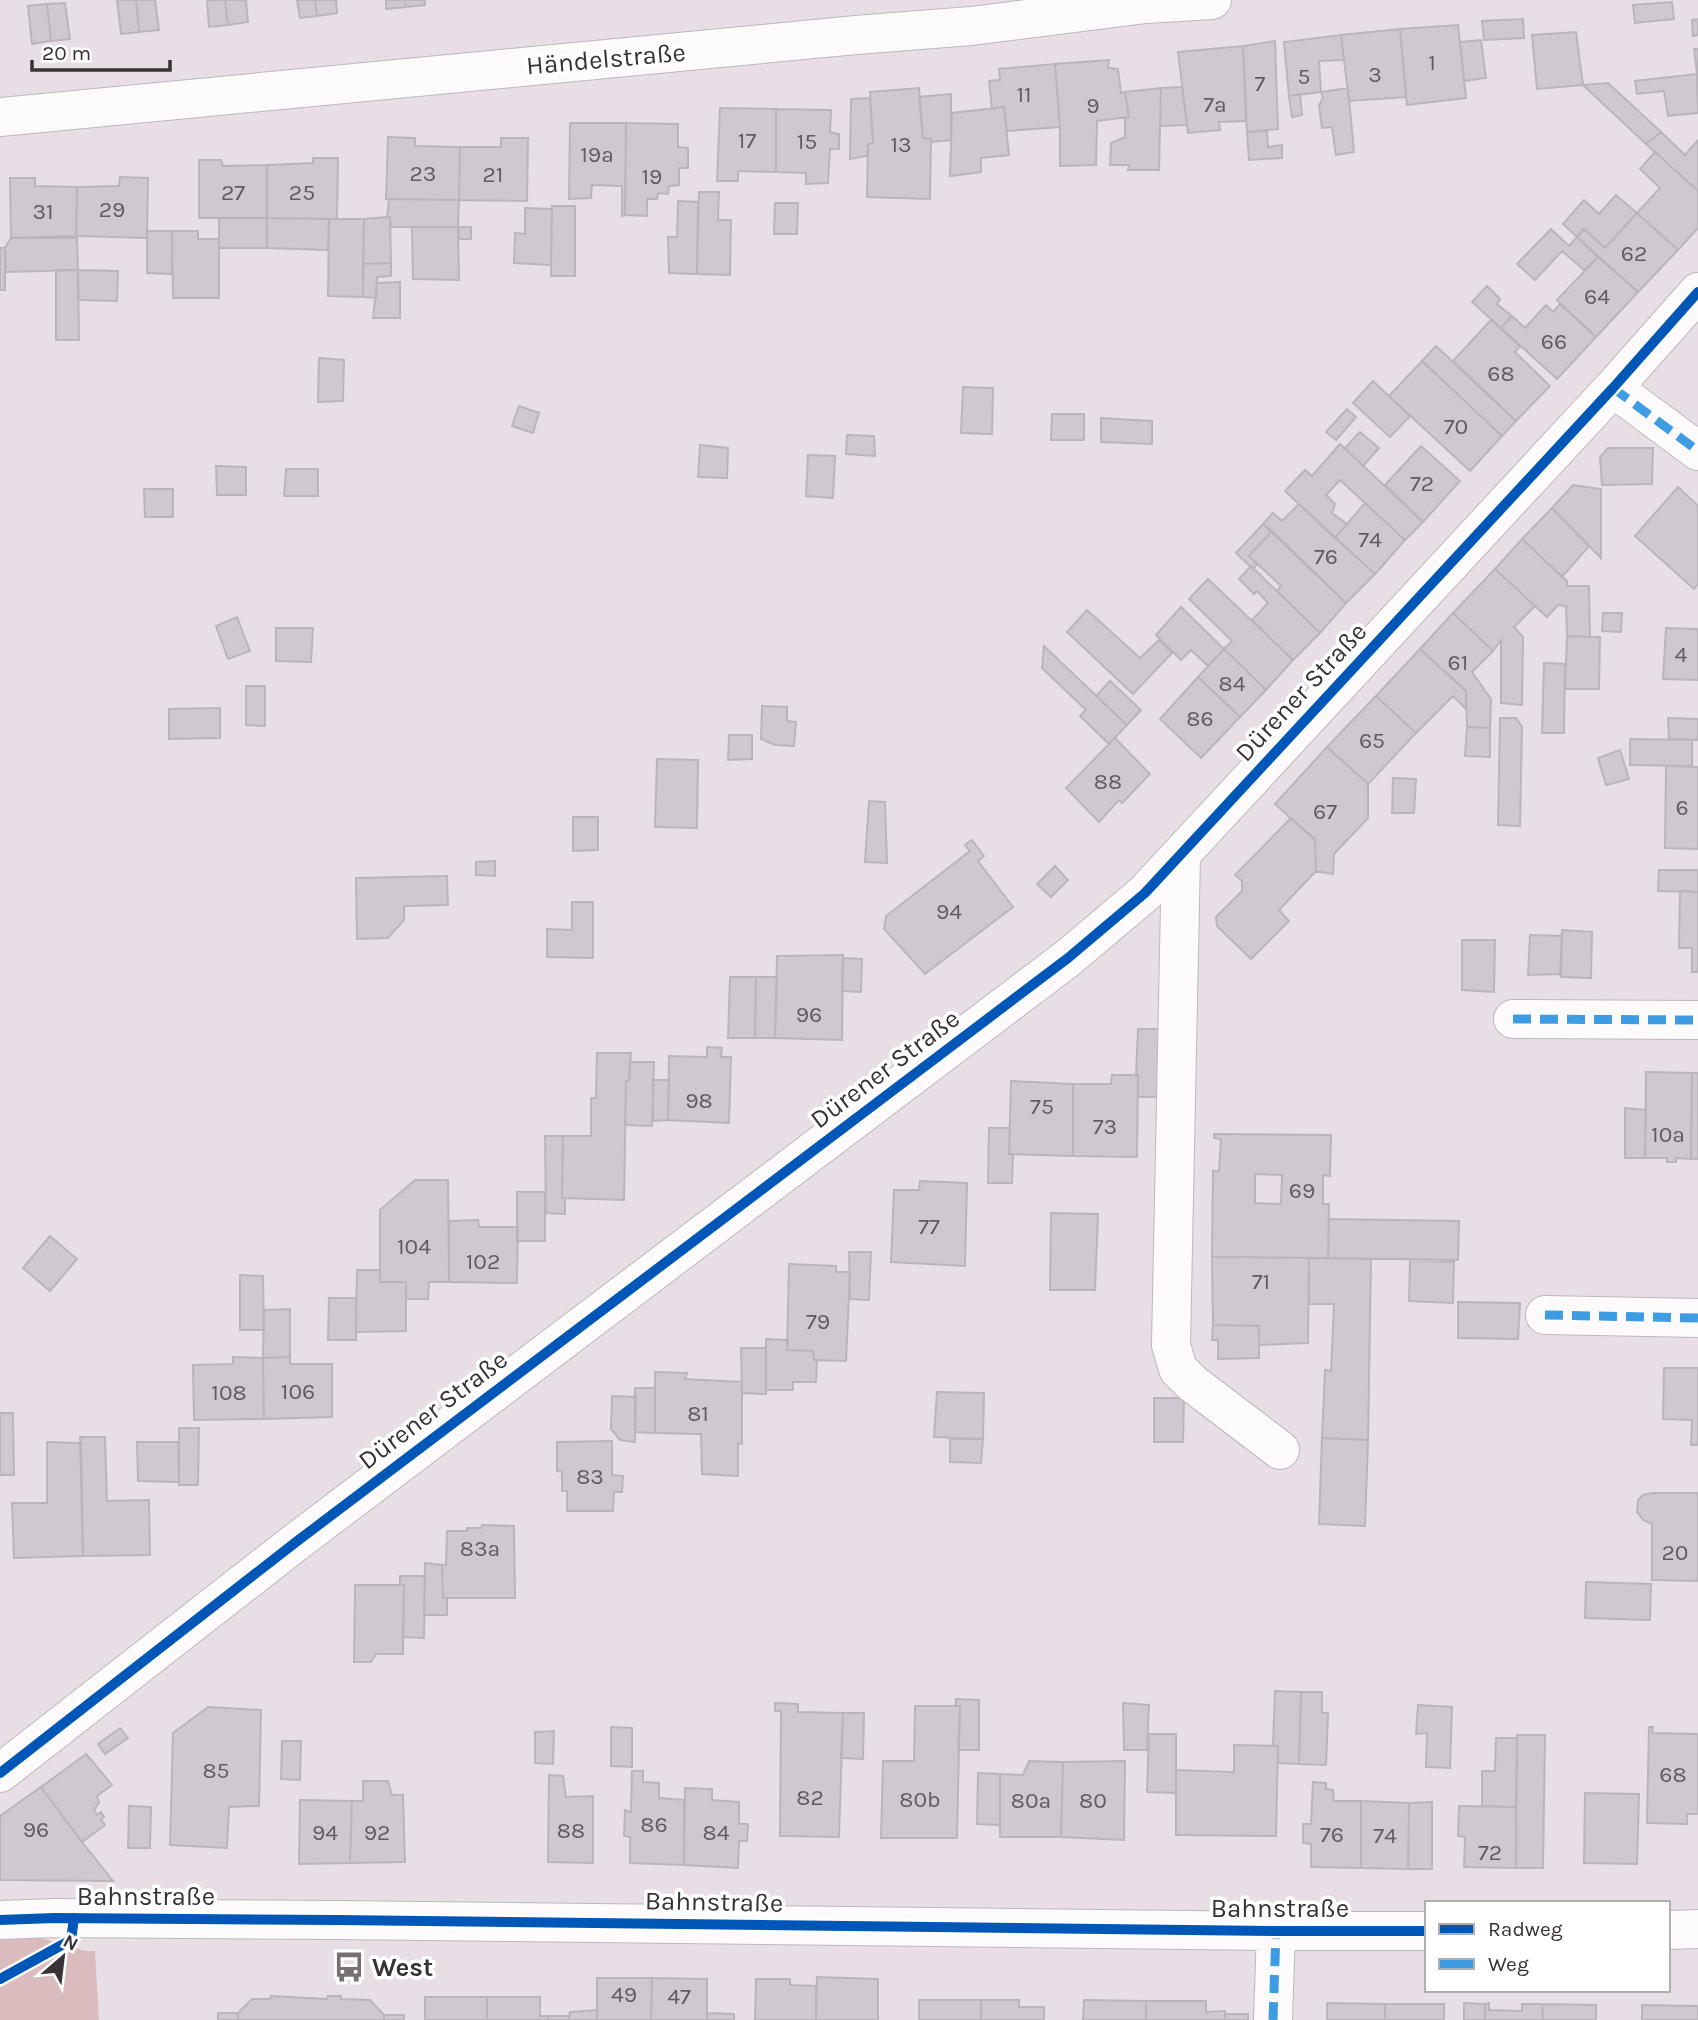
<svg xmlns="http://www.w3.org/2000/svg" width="1698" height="2020" viewBox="0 0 1698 2020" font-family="Karla,sans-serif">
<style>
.green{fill:#dabcbf}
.building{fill:#d0c8d1;stroke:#bbb5bb;stroke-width:2;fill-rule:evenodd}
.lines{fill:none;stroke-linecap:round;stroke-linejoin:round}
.minor-casing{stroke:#beb7bd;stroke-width:40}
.minor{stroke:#fcfafb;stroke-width:38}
.quiet{stroke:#3e9de2;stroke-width:9;stroke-dasharray:18 9;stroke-linecap:butt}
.cycleway-casing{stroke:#fff;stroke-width:15}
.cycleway{stroke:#0057b8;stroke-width:10}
.labels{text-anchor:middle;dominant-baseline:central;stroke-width:7;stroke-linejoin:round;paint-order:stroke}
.number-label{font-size:23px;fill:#615b60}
.street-label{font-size:26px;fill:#383236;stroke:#fff}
.poi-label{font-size:26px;font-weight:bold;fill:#383236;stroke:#fff;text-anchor:start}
</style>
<rect width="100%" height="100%" fill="#e8dfe6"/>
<!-- green -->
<path class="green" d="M41,1938L85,1951H95L99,2020H0V1939Z"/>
<!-- building -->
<path class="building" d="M117,0H136L139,32L121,34Z
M136,0H155L159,30L139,32Z
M207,0H225L228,25L209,27Z
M225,0H246L248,22L228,25Z
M297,0H315L317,16L300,18Z
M315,0H336L337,13L317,16Z
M386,0H405L406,7L386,9Z
M405,0H425V5L406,7Z
M1672,2L1674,19L1635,23L1633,5Z
M65,3L70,39L51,41L47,4Z
M47,4L51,41L32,44L28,6Z
M1523,19L1524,38L1484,40L1482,21Z
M1698,19V35L1693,36L1692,20Z
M1458,25L1466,98L1407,105L1400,29Z
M1400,29L1406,97L1349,101L1341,35Z
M1576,32L1583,85L1537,89L1532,35Z
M1341,35L1344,60L1319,61L1321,92L1289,96L1284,42Z
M1481,40L1486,78L1464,81L1460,42Z
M1275,41L1278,129L1247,132L1243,46Z
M1243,46L1246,121L1219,122L1220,130L1188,133L1178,52Z
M1694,49H1698V73L1697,74Z
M1109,60L1108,68L1118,69L1121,93L1125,92L1129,117L1097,121L1096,165L1060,166V127L1055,64Z
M1055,64L1060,127L1007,131L1004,107L992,109L989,81L1000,80L999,69Z
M1697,74L1698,113L1668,116L1664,91L1637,94L1635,81Z
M1608,83L1661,132L1646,144L1583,85Z
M1182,87L1187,125L1160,126L1161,88Z
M919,88L923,138L931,139L930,199L867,197L868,144L873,143L870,92Z
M1161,88L1159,170H1128L1129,165H1110L1111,143L1125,137V118L1129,117L1125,92Z
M1348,88L1354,152L1336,155L1332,127L1322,128L1319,105L1323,98L1321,92Z
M951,94V140L932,142L931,139L923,138L919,97Z
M1300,94L1302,115L1292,117L1289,96Z
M870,98L873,143L868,144L867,156L850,159L851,99Z
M1004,107L1009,155L981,158V172L950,176L952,113Z
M720,108L776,109V172L738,171V181H717Z
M776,109L831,110L830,132L839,134V149H830L828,183L806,184V173L776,172Z
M570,123H626L625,215L622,216V186L592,185L591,198L569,199Z
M626,123L678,124V147L688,148V168H679V185L669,186L668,194L658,193L657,199H647V216L625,215Z
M1267,131L1268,147L1282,145V158L1249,160L1247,132Z
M1661,132L1685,155L1698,140V191L1646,144Z
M388,137L415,138V146L460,147L459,200L386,199Z
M501,138H528L527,201L459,200L460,147H501Z
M1655,152L1698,191V228L1678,250L1637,213L1660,188L1640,169Z
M313,158H338L337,219L267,218V165L313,163Z
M199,160H221L223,166L267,165V218H199Z
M120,177L148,178L147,238L76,236L77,187L119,186Z
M10,178H35V186L77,187L76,236L11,238Z
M699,192H719L718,220H731L730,275L697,274Z
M1616,195L1637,213L1605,248L1584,229L1577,237L1563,224L1584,200L1599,214Z
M389,199L459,200L458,227H391L390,217H387Z
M678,201L698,202L697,274L669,273L668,237H677Z
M775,203H798L797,234H774Z
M552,206H575V276H551Z
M525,208L552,209L551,265L514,263L515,233L525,234Z
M1637,213L1678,250L1638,292L1577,237L1584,229L1605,248Z
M387,217H390L391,263L363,264L364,219Z
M219,218H267V248H219Z
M267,218L329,219L328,250L267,248Z
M329,219H364L363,297L328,296Z
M412,227H458L459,280L413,279Z
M458,227H471V239H459Z
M1551,229L1569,246L1577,237L1598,257L1584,270L1562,251L1535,280L1517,264Z
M147,231H172V274L147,273Z
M172,231H198V239H219V298H173Z
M11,238H77L78,270L6,272L5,248Z
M0,248H5V290H0Z
M1598,257L1638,292L1596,337L1557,300Z
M391,263V276L377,277L376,298L363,297V264Z
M56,270H78L79,340H56Z
M78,270L118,271L117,301L78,300Z
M400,282V318H373L377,283Z
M1487,286L1500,299L1497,304L1512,316L1501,328L1472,302Z
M1560,304L1596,337L1557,379L1501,328L1512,316L1525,328L1546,305L1553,312Z
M1491,320L1520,346L1515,352L1550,386L1516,421L1453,361Z
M1436,346L1516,421L1502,436L1422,361Z
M319,358L344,360L343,401L318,402Z
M1422,361L1502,436L1470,471L1389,396Z
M1373,381L1410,416L1390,437L1353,403Z
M963,387L993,388L992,434L961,433Z
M519,406L539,413L533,433L512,426Z
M1347,409L1356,417L1336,440L1326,432Z
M1052,414H1084V440H1051Z
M1101,418L1152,421V444L1101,442Z
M1360,432L1379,448L1363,466L1345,448Z
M847,435L874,436L875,456L846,454Z
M1340,444L1423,522L1405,540L1340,480L1326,495L1335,504L1332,513L1347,524L1335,538L1285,491L1305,470L1312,476Z
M700,445L728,448L727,478L698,477Z
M1421,446L1460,481L1423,522L1385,485Z
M1608,448H1653L1652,484L1602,485L1600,457Z
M808,455L835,456L833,498L806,496Z
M216,466L246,467V495H217Z
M286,469H318V496H284Z
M1573,485L1601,489V558L1552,508Z
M1678,487L1698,506V584L1694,589L1635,536Z
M144,489H173V517H145Z
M1365,503L1405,540L1375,574L1335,538Z
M1299,504L1375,574L1346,603L1263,524L1273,513L1282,521Z
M1552,508L1589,546L1562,577L1522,539Z
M1263,524L1272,531L1249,556L1257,564L1253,569L1236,553Z
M1272,531L1346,603L1320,633L1277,591L1281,586L1249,556Z
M1522,539L1567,581V586H1589L1590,637L1567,636L1566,606L1558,605L1547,617L1495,569Z
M1251,566L1320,633L1293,660L1252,620L1268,603L1257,591L1254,594L1239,579Z
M1495,569L1535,606L1514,627L1523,637L1522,705L1501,703V640L1493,651L1453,613Z
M1208,579L1293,660L1266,690L1224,649L1232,641L1189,599Z
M1181,607L1224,649L1208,666L1191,650L1181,660L1156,635Z
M1087,610L1140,658L1159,640L1172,653L1133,694L1067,632Z
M1453,613L1493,651L1472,672L1491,699L1490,728L1467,727L1466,691L1420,649Z
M1603,613H1622L1621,632L1602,631Z
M237,617L250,651L228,659L216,626Z
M276,628H313L311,662L276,661Z
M1666,628L1698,629V680L1663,679Z
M1567,636L1600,637L1599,689H1565Z
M1044,646L1127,725L1109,744L1080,716L1086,710L1042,668Z
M1224,649L1266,690L1240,717L1198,677Z
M1420,649L1466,691V709L1453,696L1416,733L1376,696Z
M1544,663L1565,664L1564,733H1542Z
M1198,677L1240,717L1201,758L1160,719Z
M1110,681L1141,710L1127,725L1096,696Z
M246,686H265V726L246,725Z
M1376,696L1416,733L1368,784L1327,747Z
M762,706L787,707V721L796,722L794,746L775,745L761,739Z
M220,708V738L169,739V709Z
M1500,718H1516L1522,727L1520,826L1498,825Z
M1668,718L1698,719V740L1669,739Z
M1467,727L1490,728V757L1465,756Z
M729,735H752V759L728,760Z
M1115,738L1150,774L1122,803L1119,800L1099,822L1066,788Z
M1630,739L1692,740V766L1630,765Z
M1327,747L1368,784V818L1334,854L1333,874L1316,871L1315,840L1275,804Z
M1620,750L1629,779L1606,785L1598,758Z
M657,759L698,760L697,828L655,827Z
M1666,766L1698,767V849L1665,848Z
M1393,778L1416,779L1414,813H1392Z
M869,801L885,802L887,863L865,862Z
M573,817H598V850L573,851Z
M1291,818L1315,840L1316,871L1279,910L1289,921L1251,959L1217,926L1216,917L1242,891V881L1235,875Z
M972,840L984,856L978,861L1013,907L925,974L884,929L886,916L970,851L965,845Z
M495,861V876L476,875V862Z
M1055,866L1068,880L1051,897L1037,884Z
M1659,870H1698V892L1658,891Z
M447,876L448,905L404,906V920L388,938L357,939L356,878Z
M1680,891L1698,892V972H1692V948H1679Z
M572,902H593V958L547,957V929L572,930Z
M1562,930L1592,932L1591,978L1561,977Z
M1530,935L1562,936L1560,974L1528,975Z
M1462,940H1495L1494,992L1462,990Z
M843,955L842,1040L775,1038L777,956Z
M843,958L862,959L861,992L842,991Z
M730,977H756L755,1038H728Z
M756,977H777L775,1038H755Z
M1138,1029H1161L1158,1097H1138V1075L1136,1076Z
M707,1047L722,1048L721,1057H731L729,1123L668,1120L669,1056L707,1057Z
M597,1053H631L629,1081H626L624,1200L562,1198L563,1136H591V1098H596Z
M630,1062H654L652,1126L625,1125L626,1081H629Z
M1646,1072L1692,1073L1691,1159L1676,1158V1162H1667V1158H1645Z
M1692,1073H1698V1159H1691Z
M1112,1075H1138L1137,1157L1073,1156V1084H1111Z
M653,1080H669L668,1120L653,1121Z
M1011,1081L1073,1084V1156L1009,1154Z
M1625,1108L1646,1110L1645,1158H1625Z
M989,1128H1010L1009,1154H1013L1012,1183H988Z
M1214,1134L1331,1135L1330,1176L1323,1175V1204H1329L1328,1258L1212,1257L1213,1171H1219L1221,1139L1214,1138ZM1255,1174L1282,1175L1281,1204L1255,1203Z
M545,1136H563L562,1198H565V1214L546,1213Z
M415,1180H448L449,1282H429L428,1299H406V1282H380V1210Z
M920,1181L967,1183L965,1266L891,1262L894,1190H919Z
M517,1192H545V1241H517Z
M1051,1213L1098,1214L1095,1290H1050Z
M1329,1219L1459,1221L1458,1260L1328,1258Z
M478,1220L479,1227H518L517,1283L449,1282V1221Z
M50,1236L77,1259L50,1291L23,1268Z
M849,1252H871L869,1300L850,1299Z
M1212,1257L1309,1258L1308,1343L1259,1345V1326L1213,1325Z
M1309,1258L1371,1259L1368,1440L1322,1438L1325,1370L1331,1371L1334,1304H1309Z
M1410,1260L1454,1262L1453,1303L1409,1301Z
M789,1264L836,1266V1272H850L846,1361L814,1360L813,1351L787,1350Z
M357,1270H380V1282H406V1331L356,1332Z
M240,1275L263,1276L264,1330H240Z
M329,1298H356V1340H328Z
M1458,1302L1520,1303L1518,1339L1458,1338Z
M290,1309V1357L263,1358L264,1310Z
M1213,1325L1259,1326V1358L1218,1359V1340H1212Z
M766,1339L788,1340L787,1350L813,1351L814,1360H817L816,1382H793V1390H766Z
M741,1348H766V1394L742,1393Z
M233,1357L263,1358L264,1419L194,1420L193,1365L233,1364Z
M290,1357V1364H332V1417L264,1419L263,1358Z
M1664,1368H1698V1445H1691L1692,1420L1663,1419Z
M655,1372L687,1373L685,1379L742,1382V1444L738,1443V1476L702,1474L701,1434L655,1433Z
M635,1388H655V1433L635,1432Z
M937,1392L984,1393L983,1439L934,1437Z
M612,1396L636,1397L635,1442L620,1440L611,1429Z
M1154,1398H1184L1183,1442H1154Z
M0,1413H13L14,1475H0Z
M179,1428H199L198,1485H179Z
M80,1437H105L107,1501L149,1500L150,1555L83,1556Z
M1322,1438L1368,1440L1365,1526L1319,1524Z
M950,1439H983L981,1463L950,1462Z
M612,1441V1475L623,1476L622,1492H614L613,1511H567V1491H562V1472L557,1471V1442Z
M47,1442L81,1443L83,1556L14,1558L12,1503H47Z
M137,1442H178L179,1482L138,1481Z
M1652,1493H1698V1581L1652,1580V1524L1643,1520L1637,1512L1638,1500L1643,1495Z
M482,1525L514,1526L515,1598H443L442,1565H446L447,1531H467V1528H481Z
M425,1563L442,1565L443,1598H447V1615H424Z
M400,1576H425L424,1638L403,1637L404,1585H400Z
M1586,1582L1651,1584L1650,1620L1585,1618Z
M355,1585H404L403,1654H376L371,1662H354Z
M1275,1691L1301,1692L1299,1764L1278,1763V1746L1273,1745Z
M1301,1692H1322V1713H1328L1326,1765L1299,1764Z
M956,1699L979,1700V1750H958L960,1706H956Z
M775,1703L798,1704V1712L843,1713L839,1837L780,1836L781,1711H775Z
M1123,1703L1149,1705L1147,1750H1124Z
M1418,1705L1452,1707L1450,1768L1426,1767L1427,1733L1416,1734Z
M915,1706H960L957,1838H881L883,1761H914Z
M208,1707L261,1710L259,1806L229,1807L227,1848L170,1845L173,1733Z
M843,1713H864L863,1759L841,1758Z
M611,1727L632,1728V1767L611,1766Z
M1649,1727H1653L1652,1733L1698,1734V1814H1687V1824L1647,1823Z
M120,1728L128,1738L105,1754L98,1744Z
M554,1731L553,1764L535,1763V1732Z
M1149,1734H1176V1793L1147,1792Z
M1517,1735H1545L1543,1868H1516Z
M1496,1738H1517L1516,1807L1482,1806V1771H1495Z
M282,1741H301L300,1780L281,1779Z
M1234,1745L1278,1746L1276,1836L1176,1835V1770L1234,1772Z
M86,1754L112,1785L97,1796L99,1803L94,1810L97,1815L101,1812L104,1817L101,1819L105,1825L82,1842L41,1787Z
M1029,1761L1063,1762L1061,1837H1000V1774L1023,1775Z
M1125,1761L1124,1840L1061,1837L1063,1762Z
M632,1771H643V1782L659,1783V1798L684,1800V1865L630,1863V1837L624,1836L625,1810L631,1812Z
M978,1773L1000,1774V1825L977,1824Z
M549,1775L563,1776L566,1797L593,1796V1863L548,1862Z
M363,1781H388L392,1795H403L405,1862L350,1863L352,1801H363Z
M1313,1782L1326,1783V1789L1333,1790L1334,1801H1361V1868L1311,1867V1844L1303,1843V1824H1311Z
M41,1787L82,1842L113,1881L0,1880V1816Z
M685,1788L712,1789V1800L739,1802V1824H748L747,1841H739L738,1868L684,1865Z
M1585,1793L1639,1794L1637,1864L1584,1863Z
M300,1800L352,1801L350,1863L299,1864Z
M1361,1801L1409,1803L1408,1869L1361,1868Z
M1432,1802V1869H1408L1409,1803Z
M129,1806L151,1807L150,1848H128Z
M1459,1806L1516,1807V1868L1464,1867L1465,1837L1458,1836Z
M817,1977L878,1979V2020H816Z
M597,1978H652L651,2020H597Z
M652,1978L707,1979V2020H651Z
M756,1979H790V1985L816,1986V2020H755Z
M271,1996L327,1999L328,1996H341V1999L370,2000L384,2015V2020H238V2013L252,1999H270Z
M425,1997H487V2020H425Z
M487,1997H540V2016H548V2020H487Z
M919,2000H981V2020H919Z
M981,2000H1019V2007H1044V2020H981Z
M1084,2000L1146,2001V2020H1083Z
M1146,2001H1206V2012L1225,2011V2020H1146Z
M1327,2003L1385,2004V2020H1327Z
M1464,2003L1485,2004V2020H1464Z
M1489,2003V2010L1522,2011V2004H1542L1543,2020H1485V2004Z
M1385,2004H1444V2020H1385Z
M1542,2004L1596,2005V2020H1543Z
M1642,2005L1698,2006V2020H1642Z
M597,2010V2020H569L570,2012Z
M218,2013H238V2020H218Z
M707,2013L734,2014V2020H707Z
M1225,2014H1248V2020H1225Z
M384,2015H404V2020H384Z
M548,2016H569V2020H548Z"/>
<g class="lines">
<!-- minor casing -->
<g class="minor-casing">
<path id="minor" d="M0,117L856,35L971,26L1146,4L1212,0
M1613,388L1698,451
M1181,855L1171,1345L1178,1369L1192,1383L1280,1450
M1513,1019L1698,1020
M1545,1315L1698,1318
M0,1773L296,1542L1068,958L1145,893L1613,388L1698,292
M0,1920L54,1918L337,1920L1276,1931H1427
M1668,1930L1698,1929
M1273,2020L1276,1931"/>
</g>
<!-- minor -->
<use href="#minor" class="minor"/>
<!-- quiet -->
<path class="quiet" d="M1613,388L1698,451
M1513,1019L1698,1020
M1545,1315L1698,1318
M1273,2020L1276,1931"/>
<!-- cycleway casing -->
<g class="cycleway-casing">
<path id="cycleway" d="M0,1773L296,1542L1068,958L1145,893L1613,388L1698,292
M0,1920L54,1918L337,1920L1276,1931H1427
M0,1979L71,1940L74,1918"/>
</g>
<!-- cycleway -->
<use href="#cycleway" class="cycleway"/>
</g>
<!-- icons -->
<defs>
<g id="bus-bare" transform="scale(2.415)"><path d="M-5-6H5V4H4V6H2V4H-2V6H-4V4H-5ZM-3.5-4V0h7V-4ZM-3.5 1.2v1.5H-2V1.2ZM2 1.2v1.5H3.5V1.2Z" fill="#766f74" stroke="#fff" stroke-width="2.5" paint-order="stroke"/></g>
</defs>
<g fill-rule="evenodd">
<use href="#bus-bare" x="349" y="1967"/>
</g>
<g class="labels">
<!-- number labels -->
<g class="number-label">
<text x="1432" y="62">1</text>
<text x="1375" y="74">3</text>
<text x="1304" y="76">5</text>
<text x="1260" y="83">7</text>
<text x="1024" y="94">11</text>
<text x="1215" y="104">7a</text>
<text x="1093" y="105">9</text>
<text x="747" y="140">17</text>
<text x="807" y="141">15</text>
<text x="901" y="144">13</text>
<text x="597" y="154">19a</text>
<text x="423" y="173">23</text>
<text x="493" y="174">21</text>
<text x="652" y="176">19</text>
<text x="233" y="192">27</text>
<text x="302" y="192">25</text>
<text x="112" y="209">29</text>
<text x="43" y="211">31</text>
<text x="1634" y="253">62</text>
<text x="1597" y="296">64</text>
<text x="1554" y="341">66</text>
<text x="1501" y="373">68</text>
<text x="1456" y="426">70</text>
<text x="1422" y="483">72</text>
<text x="1370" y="539">74</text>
<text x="1326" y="556">76</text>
<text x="1681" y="654">4</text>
<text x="1458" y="662">61</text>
<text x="1232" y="683">84</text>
<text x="1200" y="718">86</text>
<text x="1372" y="740">65</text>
<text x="1108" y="781">88</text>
<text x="1682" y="807">6</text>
<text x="1325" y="811">67</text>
<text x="949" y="911">94</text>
<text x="809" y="1014">96</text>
<text x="699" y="1100">98</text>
<text x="1042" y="1106">75</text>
<text x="1105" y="1126">73</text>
<text x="1668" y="1134">10a</text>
<text x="1302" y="1190">69</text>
<text x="929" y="1226">77</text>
<text x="414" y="1246">104</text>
<text x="483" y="1261">102</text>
<text x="1261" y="1281">71</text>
<text x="818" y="1321">79</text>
<text x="298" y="1391">106</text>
<text x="229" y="1392">108</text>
<text x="698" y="1413">81</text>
<text x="590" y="1476">83</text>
<text x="480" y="1548">83a</text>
<text x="1675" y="1552">20</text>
<text x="216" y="1770">85</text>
<text x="1673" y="1774">68</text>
<text x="810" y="1797">82</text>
<text x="920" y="1799">80b</text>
<text x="1031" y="1800">80a</text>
<text x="1093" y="1800">80</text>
<text x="654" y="1824">86</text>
<text x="36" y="1829">96</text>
<text x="571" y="1830">88</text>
<text x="325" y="1832">94</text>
<text x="377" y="1832">92</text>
<text x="716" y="1832">84</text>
<text x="1332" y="1834">76</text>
<text x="1385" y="1835">74</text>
<text x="1490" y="1852">72</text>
<text x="624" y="1994">49</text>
<text x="679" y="1996">47</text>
</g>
<!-- street labels -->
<g class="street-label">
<text transform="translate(606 59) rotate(-5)">Händelstraße</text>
<text transform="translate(1301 692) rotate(-47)">Dürener Straße</text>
<text transform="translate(885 1069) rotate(-37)">Dürener Straße</text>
<text transform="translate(433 1410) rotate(-37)">Dürener Straße</text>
<text x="146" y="1896">Bahnstraße</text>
<text transform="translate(714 1902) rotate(1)">Bahnstraße</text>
<text x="1280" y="1908">Bahnstraße</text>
</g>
<!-- poi labels -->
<g class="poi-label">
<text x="372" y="1967">West</text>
</g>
</g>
<!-- legend -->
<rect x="1425" y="1901" width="245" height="91" fill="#ffffff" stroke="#afadaf" stroke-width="2"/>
<rect x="1439" y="1924" width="35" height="10" fill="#0057b8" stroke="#afadaf" stroke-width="2"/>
<text x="1488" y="1936" font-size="21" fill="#383236">Radweg</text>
<rect x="1439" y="1959" width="35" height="10" fill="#3e9de2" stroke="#afadaf" stroke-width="2"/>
<text x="1488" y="1971" font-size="21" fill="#383236">Weg</text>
<!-- north arrow -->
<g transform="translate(63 1957) rotate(28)" stroke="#ffffff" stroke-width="5" paint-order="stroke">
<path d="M0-5L12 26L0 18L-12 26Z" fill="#383236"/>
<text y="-10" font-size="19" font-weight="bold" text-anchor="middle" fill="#383236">N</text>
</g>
<!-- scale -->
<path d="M32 60v10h138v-10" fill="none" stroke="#383236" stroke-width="3.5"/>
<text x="42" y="60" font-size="21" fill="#383236" stroke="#ffffff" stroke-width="5" paint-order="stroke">20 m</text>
</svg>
